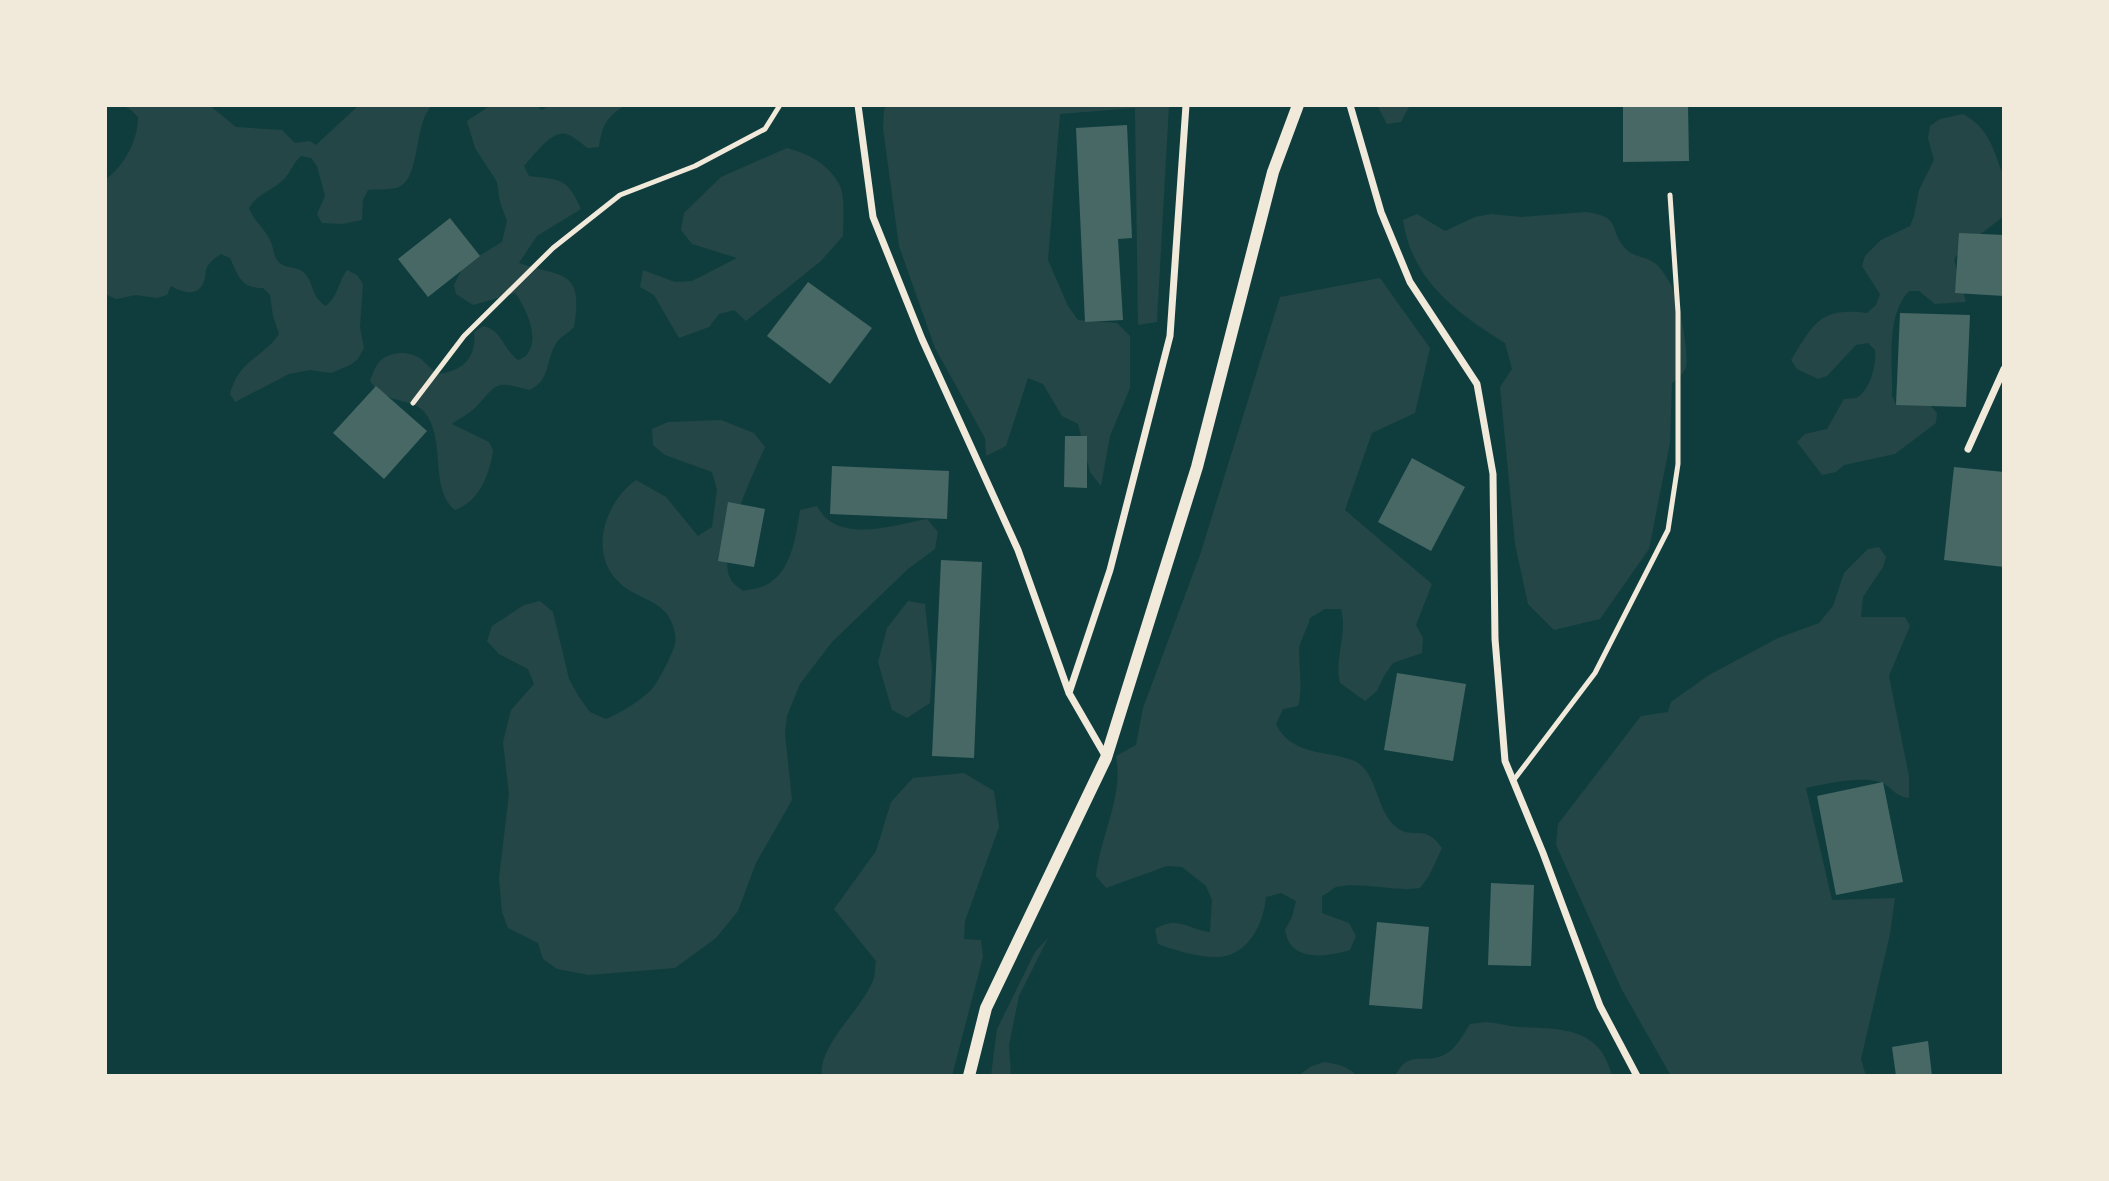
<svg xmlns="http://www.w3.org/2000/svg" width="2109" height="1181" viewBox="0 0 2109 1181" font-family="'Golos Text',sans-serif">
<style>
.green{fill:#244646}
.building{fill:#486865}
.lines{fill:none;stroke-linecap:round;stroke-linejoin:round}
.service{stroke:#f1e9da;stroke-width:5}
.minor{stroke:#f1e9da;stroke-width:7}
.tertiary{stroke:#f1e9da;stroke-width:12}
</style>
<rect width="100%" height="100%" fill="#0f3d3e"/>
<!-- green -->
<path class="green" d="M122,105H209L236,127L282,130L295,143L310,141L316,145L359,105H432C412,127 422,181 396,188C387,190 377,189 368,190L363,200L362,220L342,224L322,223L317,214L325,196L317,166L311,158L301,156C293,163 291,172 284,179C272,191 258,193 249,208C254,222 268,231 272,245C274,252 274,259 281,264C287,268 296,267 302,271C315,281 310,297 326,306C339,295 338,282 347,270L357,275L363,284L360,327L364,348L358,359L350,365L331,373L310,370L289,374L235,402L230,394C239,359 262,359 279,334L273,316L270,295L263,288C240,288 238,275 230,258L221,254C215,258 208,263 206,270C205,273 206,277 204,281C199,297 183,293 171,286L167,295L157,298L136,295L116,299L105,294V180C124,166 138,141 138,117L131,110Z
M491,105H535L542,110L550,105H626C607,116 602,125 599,147L588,148C582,144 576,138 569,135C553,127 535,155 524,166L529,176C560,180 567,177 581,209L537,236L519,263C562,278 584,268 574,327C569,333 561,336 557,342C545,360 551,381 529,390C495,381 499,382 476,407C469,414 460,418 452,424L489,442L493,450C490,474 479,502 455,510C430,490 445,445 428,417C415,394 389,409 370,381C373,374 375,366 380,361C390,351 411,350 422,360C429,366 431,370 439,374C464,371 477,356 474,332L483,326C502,330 503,349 518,360C522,358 526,357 528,353C540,337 525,306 515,293L473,305L456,294L454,285L464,265L502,242L507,221L500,202L497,182L475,148L467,121Z
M887,105H1169L1157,322L1138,325L1135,108L1060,114L1048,260L1068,306L1078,320L1117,323L1130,336V388L1110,436L1101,486L1090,472L1078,424L1062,416L1043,384L1028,378L1006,446L986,456L985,438L935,348L899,246L883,128L884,110Z
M1377,105H1410L1401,122L1387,124Z
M1963,114C1987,127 1993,146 2001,170L2004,172V216L1960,250L1954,260L1966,302L1935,304L1919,291H1909C1885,317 1893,364 1892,396L1896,405H1930L1937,413L1936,423L1895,454L1844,465L1836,472L1822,475L1797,442L1805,434L1827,429L1844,399C1845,399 1855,398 1856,398C1870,392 1877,363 1875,350L1868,343L1856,345L1827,376L1818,379L1797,369L1791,360C1814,323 1820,307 1867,313L1876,305L1880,294L1862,266L1865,256L1881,240L1910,226L1914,216L1919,190L1934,160L1928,138L1930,126L1940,119Z
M787,148C809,154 829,164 840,186C845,195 843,224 843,236L821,261L746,321L734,310L719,314L709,327L679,338L654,295L640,287L643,270L675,282L692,281L737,258L692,244L681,230L684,213L721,177Z
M1586,212C1624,217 1607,230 1627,250C1634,257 1648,257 1656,264C1662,269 1671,284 1674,291C1680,304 1689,355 1686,367C1684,373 1677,380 1672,383L1670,443L1649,549L1600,619L1554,630L1528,604L1515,544L1500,387L1512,369L1505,343C1457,313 1412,281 1403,220L1417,214L1445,231L1475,217L1491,214L1521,217Z
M1380,278L1430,348L1415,413L1372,433L1345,510L1432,584L1416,625L1423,638L1422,653L1393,663L1384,676L1377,691L1365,701L1340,683C1334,658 1348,634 1341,609H1325L1310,618C1308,628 1299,642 1299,650C1299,670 1303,687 1298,706L1283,709L1276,724C1291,755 1323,750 1352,760C1378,769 1375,810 1396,827C1413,841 1424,822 1442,848L1429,876L1420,888C1393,892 1362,881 1336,887C1332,889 1327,894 1322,896V913L1349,923L1356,936L1350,950C1333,955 1304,961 1291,945C1288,942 1286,934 1285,930L1292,917L1296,901L1281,893L1266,897C1264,923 1248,956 1218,957C1201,958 1174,950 1158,944L1155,929C1178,915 1187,929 1210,932L1212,900L1206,886L1182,867L1167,866L1106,888L1096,876C1100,837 1124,796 1116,756L1136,745L1143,708L1200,555L1280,297Z
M721,420L754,433L765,447C753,474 715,553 731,580C733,584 740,588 743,591C750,589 759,589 766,585C792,572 796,535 800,510L817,506C820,510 823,516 827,519C853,540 898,524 927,519L938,532L935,549L908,569L832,642L800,684L787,716L785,733L792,800L756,863L738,911L716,938L675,968L589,975L557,969L543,959L538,943L508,928L502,912L499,878L509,794L503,742L511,710L534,684L528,669L499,654L487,641L492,626L524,605L540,601L553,612L569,679L579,697L590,712L606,719C622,712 637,703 650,691C657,685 673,653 675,644C677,634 672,621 667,614C656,600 634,596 622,585C587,556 604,503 636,480L666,497L698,536L712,527L717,490L712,472L665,455L653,445L652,429L668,422Z
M1879,547L1886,557L1883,567L1863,597L1861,617H1905L1910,626L1889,676L1909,776V798C1893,796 1892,786 1880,782C1862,776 1824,784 1806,788L1832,900L1895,898L1890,934L1861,1059L1866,1076H1671L1622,990L1556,845L1558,824L1641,716L1668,712L1671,702L1709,675L1778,638L1819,623L1833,606L1844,573L1868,549Z
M908,601L925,604L932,670L930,703L907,718L892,710L878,662L887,628Z
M964,773L994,791L999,827L965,921L964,939L981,940L983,957L952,1076H822C818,1044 864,1008 874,978C875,973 875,966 876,961L834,909L876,851L891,802L913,778Z
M1048,938L1019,996L1009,1045L1011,1076H991L997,1029L1035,952Z
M1486,1022C1497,1023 1508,1026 1519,1027C1560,1029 1600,1026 1612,1076H1395C1409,1048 1424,1065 1444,1055C1456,1049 1463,1035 1470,1024Z
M1324,1062C1337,1064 1348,1066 1357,1076H1298L1310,1067Z"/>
<!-- building -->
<path class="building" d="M1623,105H1688L1689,161L1623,162Z
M1127,125L1132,238L1118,239L1123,320L1085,322L1076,128Z
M450,218L480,256L428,297L398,259Z
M1959,233L2004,235V296L1955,293Z
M808,282L872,328L830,384L767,336Z
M1900,313L1970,315L1966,407L1896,405Z
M376,386L427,431L384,479L333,433Z
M1065,436H1087V488L1064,487Z
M1412,458L1465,487L1431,551L1378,522Z
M832,466L949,471L947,519L830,514Z
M1954,467L2004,472V567L1944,560Z
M728,502L765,509L754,567L718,561Z
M941,560L982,562L974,758L932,756Z
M1397,673L1466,684L1453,761L1384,750Z
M1883,782L1903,882L1836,895L1817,796Z
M1491,883L1534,885L1531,966L1488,965Z
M1377,922L1429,927L1422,1009L1369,1005Z
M1928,1041L1932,1076H1896L1892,1047Z"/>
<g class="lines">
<!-- service -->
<path class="service" d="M413,403L464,336L553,248L620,195L695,166L765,129L780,105
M1513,781L1595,673L1668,530L1678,464V312L1670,195"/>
<!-- minor -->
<path class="minor" d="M858,105L873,217L922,339L1018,550L1069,693L1106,757
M1350,105L1381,212L1410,282L1477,384L1493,474L1495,639L1505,761L1543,853L1600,1006L1637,1076
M1968,449L2004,369
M1069,693L1110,570L1170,336L1186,105"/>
<!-- tertiary -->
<path class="tertiary" d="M969,1076L986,1008L1106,758L1197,467L1273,172L1298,105"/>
</g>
<!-- border -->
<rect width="2109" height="1181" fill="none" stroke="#f1e9da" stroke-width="214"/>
</svg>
